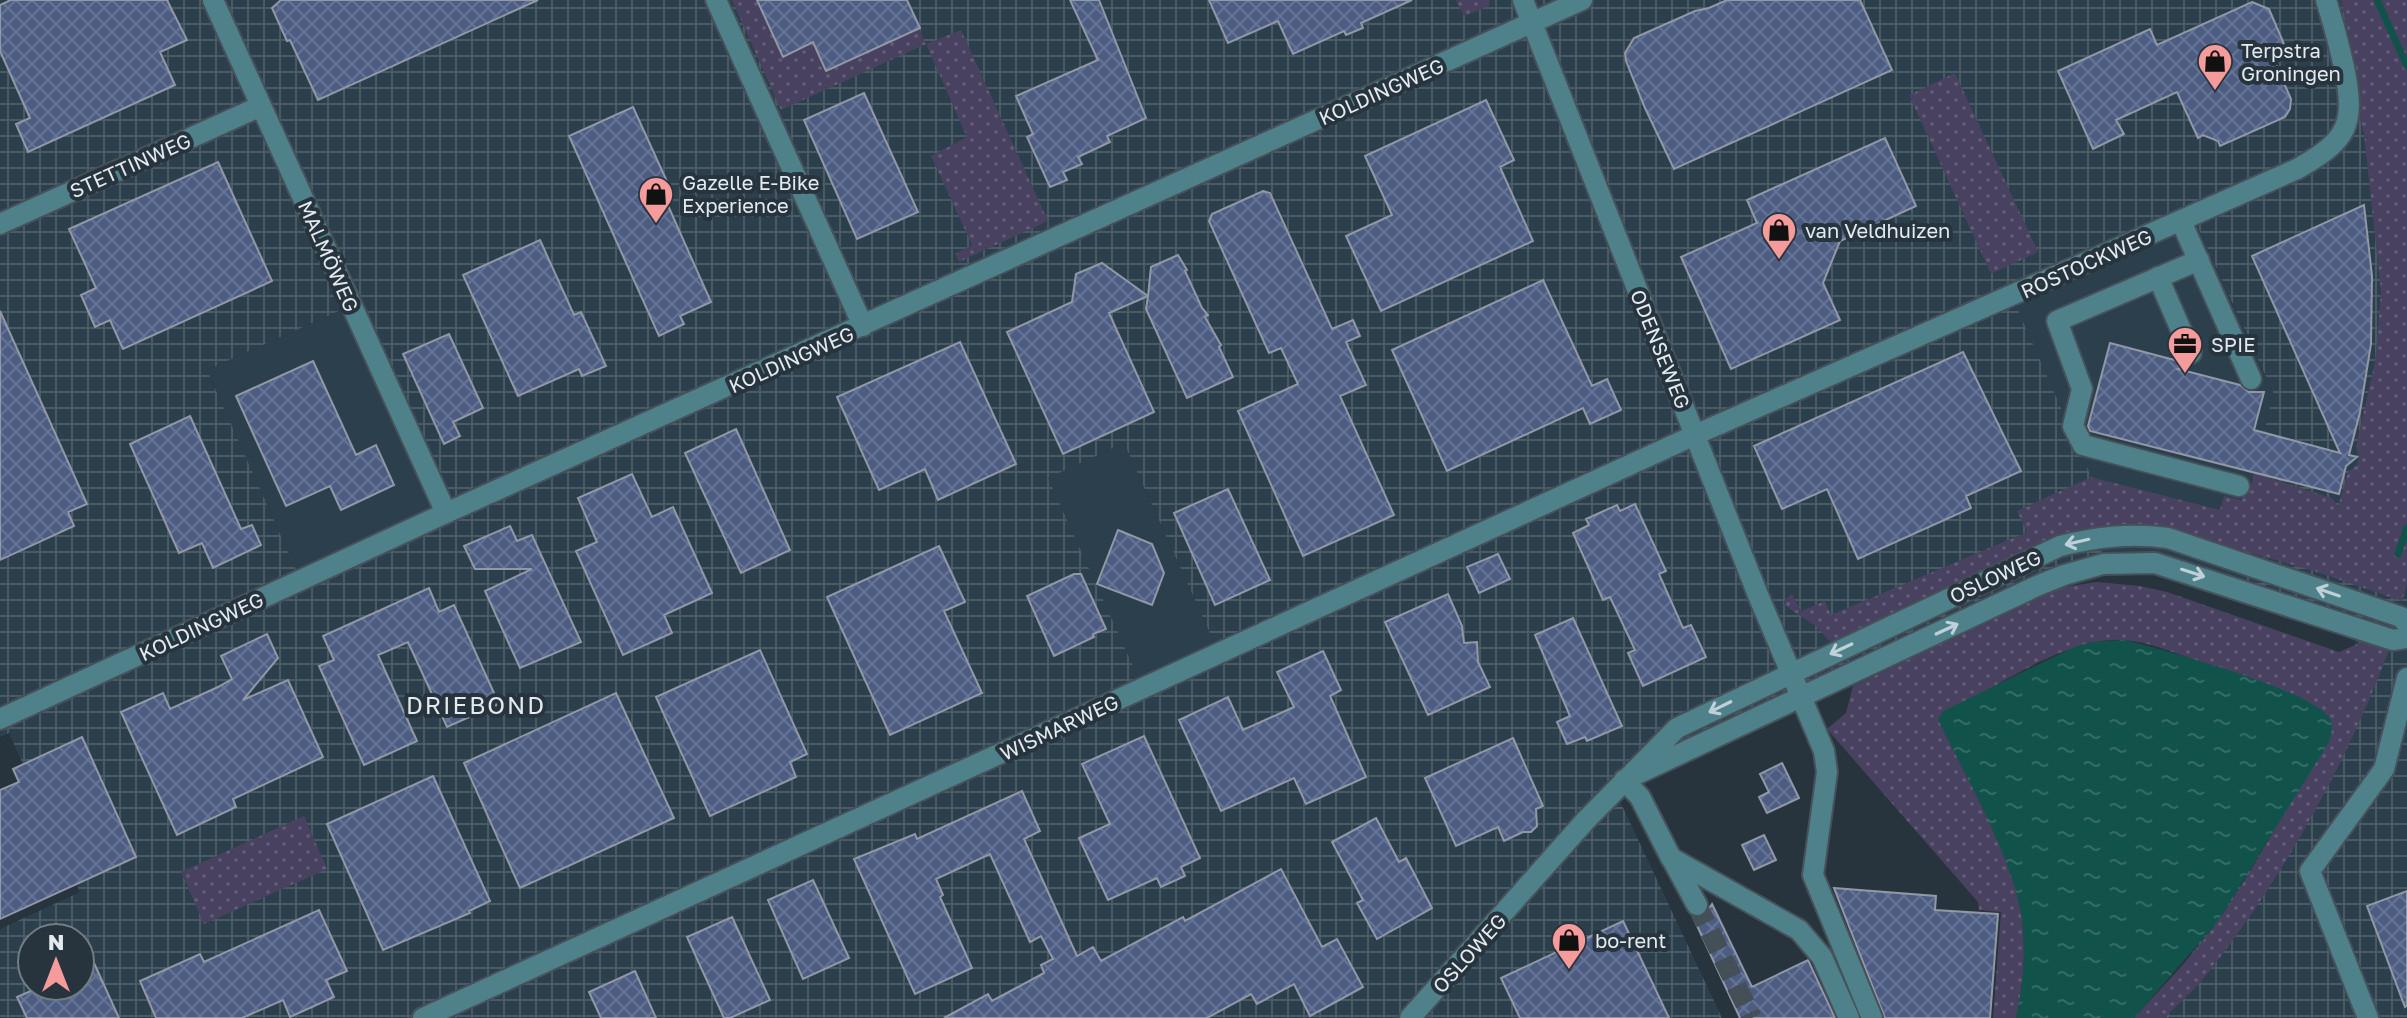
<svg xmlns="http://www.w3.org/2000/svg" width="2407" height="1018" viewBox="0 0 2407 1018" font-family="'Golos Text',sans-serif">
<style>
.built{fill:#2c3f4c}
.industrial{fill:url(#industrial-grid);fill-rule:evenodd}
.grass{fill:url(#grass-dots)}
.water{fill:url(#water-ripples)}
.lines{fill:none;stroke-linecap:round;stroke-linejoin:round}
.stream{stroke:#11534b;stroke-width:7}
.building{fill:url(#building-cross-hatch);stroke:#9298a6;stroke-width:2}
.minor-tunnel{stroke:#444f58;stroke-width:20;stroke-dasharray:20 10;stroke-linecap:butt}
.minor-casing{stroke:#46515a;stroke-width:24}
.minor{stroke:#4f818b;stroke-width:20}
.oneway{stroke:#bed0d8}
.labels{text-anchor:middle;dominant-baseline:central;stroke-width:8;stroke-linejoin:round;paint-order:stroke}
.poi-label{font-size:20px;fill:#e3ebf1;stroke:#28343d;text-anchor:start}
.street-label{font-size:20px;fill:#e3ebf1;stroke:#28343d}
.quarter-label{font-size:24px;letter-spacing:2px;fill:#e3ebf1;stroke:#28343d}
</style>
<defs>
<pattern id="industrial-grid" width="8" height="8" patternUnits="userSpaceOnUse" patternTransform="scale(2)"><rect width="8" height="8" fill="#2c3f4c"/><path d="M0 4h8M4 0v8" fill="none" stroke="#4a5b66"/></pattern>
<pattern id="grass-dots" width="8" height="8" patternUnits="userSpaceOnUse" patternTransform="scale(2)"><rect width="8" height="8" fill="#494160"/><path d="M2 2h.1M6 6h.1" fill="none" stroke="#635d77" stroke-width="1.8" stroke-linecap="round"/></pattern>
<pattern id="water-ripples" width="26" height="14" patternUnits="userSpaceOnUse" patternTransform="scale(2)"><rect width="26" height="14" fill="#11534b"/><path d="M2 4q2-2 4 0t4 0M15 11q2-2 4 0t4 0" fill="none" stroke="#346c65"/></pattern>
<pattern id="building-cross-hatch" width="8" height="8" patternUnits="userSpaceOnUse" patternTransform="scale(2)"><rect width="8" height="8" fill="#4d5c82"/><path d="M0 0l8 8M0 8l8-8" fill="none" stroke="#667494"/></pattern>
</defs>
<rect width="100%" height="100%" fill="#28343d"/>
<!-- built -->
<path class="built" d="M2190,210L2273,392L2231,584L2102,561L2010,292Z
M350,306L439,509L297,573L207,370Z
M1124,443L1218,651L1142,686L1047,478Z"/>
<!-- industrial -->
<path class="industrial" d="M0,0H2407V1018H2147L2314,775L2361,623L2231,584L2273,392L2190,210L2010,292L2102,501V561L1793,691L1618,797L1722,1018H0V929L80,892L9,733L0,737ZM350,306L439,508L297,572L207,370ZM1124,443L1218,651L1142,686L1048,478ZM32,938H80V986H32Z"/>
<!-- grass -->
<path class="grass" d="M732,0H906L926,44L961,30L1048,221L959,262L955,254L972,245L931,156L967,137L926,44L781,110Z
M1456,0H1490L1489,6L1464,16Z
M2341,0H2407V585L2402,601L2314,571L2178,532L2132,528L1831,643L1816,626L1784,605V601L1792,594L1801,611L1825,601L1831,615L2027,532L2017,511L2091,477L2220,510L2224,496L2242,500L2246,484H2252L2254,473L2332,498L2338,507L2348,472L2357,465L2359,457L2356,446L2375,362L2381,292L2364,134L2359,117L2356,68Z
M1955,73L2038,252L1991,274L1909,95Z
M2097,582L2140,586L2167,592L2339,652L2367,640L2390,647C2348,761 2283,878 2207,974C2195,990 2178,1004 2164,1018H2134C2163,986 2193,956 2218,921C2263,857 2297,788 2329,717C2298,692 2260,682 2223,670C2195,661 2151,641 2123,640C2067,636 1986,692 1938,719C1965,775 2008,848 2020,907C2027,943 2024,983 2016,1018H1993L2001,912L1979,910L1978,902L1827,729L1846,713L1853,686L2035,598L2065,587Z
M304,816L327,869L204,924L181,872Z"/>
<!-- water -->
<path class="water" d="M2125,640C2162,650 2312,689 2330,719C2334,727 2331,734 2329,742L2217,922L2134,1018H2016C2024,982 2027,943 2020,907C2007,848 1965,775 1938,719L1943,711L2077,646L2091,642Z"/>
<g class="lines">
<!-- stream -->
<path class="stream" d="M2377,0L2407,66
M2398,554L2407,528"/>
</g>
<!-- building -->
<path class="building" d="M11,0H167L187,40L160,52L175,85L28,152L16,124L30,118L0,51V5Z
M281,0H538L318,100L290,40L287,41L272,8Z
M757,0H907L920,28L826,71L813,42L783,57Z
M1070,0H1099L1146,118L1107,136L1110,142L1078,157L1082,164L1063,172L1067,180L1050,187L1027,137L1033,134L1016,96L1098,60Z
M1209,0H1412L1361,23L1363,28L1346,35L1344,31L1293,54L1278,21L1228,43Z
M1727,0H1860L1892,70L1674,169L1645,108L1626,61L1625,53L1634,38L1695,11L1709,8Z
M2252,2L2269,9L2284,44L2276,65L2291,99L2290,109L2285,117L2220,146L2218,141L2203,135L2198,138L2177,92L2116,120L2124,134L2093,149L2058,71L2150,29L2157,45Z
M864,93L918,212L857,239L804,120Z
M1486,100L1514,160L1500,167L1533,241L1381,311L1346,236L1392,215L1365,156Z
M633,107L670,188L662,192L711,302L680,316L684,324L659,336L569,136Z
M1885,138L1916,206L1840,241L1823,283L1840,320L1731,369L1681,257L1757,223L1747,200Z
M218,162L272,281L123,349L110,320L95,327L81,295L96,288L69,229Z
M1263,191L1270,193L1332,329L1353,320L1360,336L1346,342L1366,385L1340,396L1394,515L1303,556L1238,411L1298,384L1281,348L1269,353L1209,221L1212,214Z
M2364,205L2372,276L2371,344L2360,412L2349,455L2357,457L2346,466L2339,494L2090,431L2088,426L2110,343L2182,362L2187,365L2178,369L2240,385L2249,392H2264L2254,430L2340,453L2252,256Z
M540,240L574,315L581,312L606,366L582,376L579,369L518,396L463,275Z
M1178,255L1187,270L1185,271L1202,308L1208,315L1205,317L1221,345L1219,347L1233,377L1187,398L1146,309L1148,296L1109,313L1154,412L1063,454L1007,332L1072,302L1076,274L1102,263L1148,296L1151,267Z
M1543,280L1592,386L1607,379L1621,410L1590,424L1583,408L1447,471L1392,350Z
M0,311L87,504L68,512L74,526L0,560Z
M449,334L483,408L453,422L460,436L444,444L403,354Z
M960,342L1016,464L938,500L925,469L879,490L837,397Z
M1963,352L2021,471L1966,496L1971,508L1858,559L1827,489L1782,509L1754,446Z
M313,361L356,455L376,445L394,485L341,510L330,486L286,506L236,396Z
M190,416L241,529L252,525L261,545L213,568L202,543L179,553L130,444Z
M736,429L790,550L741,573L685,453Z
M632,474L652,517L673,507L712,593L664,615L672,633L623,655L576,551L597,542L578,498Z
M1228,489L1270,580L1215,605L1174,513Z
M1635,504L1666,571L1659,574L1683,628L1691,625L1706,657L1643,686L1628,653L1635,650L1610,597L1603,600L1573,533L1589,525L1586,519L1617,505L1620,511Z
M510,526L517,541L532,535L581,642L520,668L485,591L532,569H475L464,546Z
M1118,530L1152,544L1164,573L1152,605L1097,584Z
M939,546L965,602L944,611L982,693L890,735L827,597Z
M1498,554L1510,579L1479,593L1467,567Z
M1074,574H1081L1106,629L1093,634L1094,637L1054,656L1027,596Z
M429,588L439,612L454,605L499,704L447,727L408,642L378,655L417,741L364,765L319,666L334,660L323,636Z
M1448,594L1462,626L1464,643L1477,642L1478,662L1490,687L1428,715L1385,622Z
M1573,618L1622,726L1587,741L1585,737L1567,744L1557,722L1570,716L1535,635Z
M267,634L278,658L243,700L288,680L323,757L233,799L236,807L177,835L121,712L163,693L170,709L218,687L232,679L221,656Z
M760,650L807,754L790,762L796,777L710,816L656,697Z
M1323,651L1341,690L1330,696L1366,777L1306,804L1294,778L1221,811L1179,720L1228,697L1243,730L1294,707L1277,672Z
M616,693L674,818L520,888L464,763Z
M1144,736L1200,858L1181,867L1185,876L1161,887L1157,878L1108,900L1079,838L1110,824L1082,764Z
M82,737L136,857L0,919V790L19,782L13,769Z
M1513,738L1543,806L1536,809L1537,826L1531,832H1523L1504,841L1498,827L1456,846L1425,778Z
M1782,763L1799,798L1767,813L1759,797L1769,792L1760,774Z
M433,776L490,901L469,911L470,913L383,950L327,824Z
M1022,791L1040,831L1024,839L1077,956L1093,947L1101,961L1183,917L1185,921L1281,869L1322,947L1337,939L1363,987L1310,1016L1294,984L1257,1004L1251,994L1207,1018H944L988,994L992,1001L1044,973L1041,965L1053,959L1041,936L1030,942L990,854L936,879L943,895L940,897L972,968L915,994L854,859L915,834L917,839Z
M1376,818L1399,862L1406,858L1432,908L1377,939L1357,903L1363,900L1332,842Z
M1764,835L1776,860L1754,870L1742,845Z
M813,880L849,958L803,979L768,900Z
M1834,888L1936,896L1935,910L1998,914L1990,1018H1885Z
M2407,891V1006L2405,1007L2367,906Z
M1712,904L1752,987L1808,960L1835,1018H1740L1693,917L1704,916Z
M319,910L347,971L326,980L334,997L290,1017L283,1000L242,1018H156L140,981L200,954L204,962Z
M732,917L770,1000L730,1018H724L687,937Z
M1623,921L1669,1018H1520L1501,978Z
M94,963L119,1018H27L17,997L42,986H80V969Z
M635,971L656,1018H601L589,992Z"/>
<g class="lines">
<!-- minor-tunnel -->
<path class="minor-tunnel" d="M1697,905L1752,1018"/>
<!-- minor casing -->
<g class="minor-casing">
<path id="minor" d="M213,0L446,513
M716,0L863,326
M1523,0L1758,595L1824,751L1827,772L1813,875L1872,1018
M2181,221L2251,379
M0,224L261,106
M2199,260L2057,321L2082,389L2073,426L2083,445L2239,486
M2158,277L2191,353
M0,719L446,513L1582,0
M1635,775L2039,585L2064,575L2103,564L2155,563L2393,640L2407,638
M1624,780L1640,797L1671,858L1799,930L1822,957L1849,1018
M1672,859L1697,905
M423,1018L1695,435L2297,169C2348,140 2356,125 2344,67C2339,45 2333,22 2326,0
M1410,1018L1586,820L1677,728L2060,546C2097,537 2129,533 2168,538L2401,617L2407,624
M2368,1018L2310,871L2384,769L2407,678"/>
</g>
<!-- minor -->
<use href="#minor" class="minor"/>
</g>
<!-- one-way arrows -->
<defs><path id="oneway-shaft" d="M-6 0H5M1.5-3L5.5 0L1.5 3" fill="none" stroke-width="1.6" stroke-linecap="round" stroke-linejoin="round" transform="scale(2)"/></defs>
<g class="oneway">
<use href="#oneway-shaft" transform="translate(2077 542) rotate(167)"/>
<use href="#oneway-shaft" transform="translate(2193 573) rotate(18)"/>
<use href="#oneway-shaft" transform="translate(2328 592) rotate(-161)"/>
<use href="#oneway-shaft" transform="translate(1947 629) rotate(-25)"/>
<use href="#oneway-shaft" transform="translate(1841 649) rotate(155)"/>
<use href="#oneway-shaft" transform="translate(1720 707) rotate(154)"/>
</g>
<!-- icons -->
<defs>
<g id="shop-pin" transform="scale(1.8)"><path d="M0 17L-7.5 6A9.5 9.5 0 1 1 7.5 6Z" fill="#f59b9b" stroke="#28343d"/><path d="M-5-2.5h2.3a2.7 3.5 0 0 1 5.4 0H5L5.5 6h-11ZM-1.5-2.5h3a1.5 2.3 0 0 0-3 0Z" fill="#111"/></g>
<g id="office-pin" transform="scale(1.8)"><path d="M0 17L-7.5 6A9.5 9.5 0 1 1 7.5 6Z" fill="#f59b9b" stroke="#28343d"/><path d="M-6-3h4V-5.5h4V-3h4V5H-6ZM-1-4.5V-3h2v-1.5ZM-6 0V1H6V0Z" fill="#111"/></g>
</defs>
<g fill-rule="evenodd">
<use href="#shop-pin" x="2215" y="61"/>
<use href="#shop-pin" x="656" y="194"/>
<use href="#shop-pin" x="1779" y="230"/>
<use href="#office-pin" x="2185" y="344"/>
<use href="#shop-pin" x="1569" y="940"/>
</g>
<g class="labels">
<!-- poi labels -->
<g class="poi-label">
<text x="2241" y="50">Terpstra<tspan x="2241" dy="23">Groningen</tspan></text>
<text x="682" y="182">Gazelle E-Bike<tspan x="682" dy="23">Experience</tspan></text>
<text x="1805" y="230">van Veldhuizen</text>
<text x="2211" y="344">SPIE</text>
<text x="1595" y="940">bo-rent</text>
</g>
<!-- street labels -->
<g class="street-label">
<text transform="translate(1381 91) rotate(-24)">KOLDINGWEG</text>
<text transform="translate(130 165) rotate(-24)">STETTINWEG</text>
<text transform="translate(329 256) rotate(66)">MALMÖWEG</text>
<text transform="translate(2086 263) rotate(-24)">ROSTOCKWEG</text>
<text transform="translate(1661 349) rotate(68)">ODENSEWEG</text>
<text transform="translate(791 359) rotate(-24)">KOLDINGWEG</text>
<text transform="translate(1995 576) rotate(-25)">OSLOWEG</text>
<text transform="translate(201 626) rotate(-25)">KOLDINGWEG</text>
<text transform="translate(1059 727) rotate(-25)">WISMARWEG</text>
<text transform="translate(1469 953) rotate(-48)">OSLOWEG</text>
</g>
<!-- quarter labels -->
<g class="quarter-label">
<text x="476" y="704">DRIEBOND</text>
</g>
</g>
<!-- north arrow -->
<g transform="translate(56 962)"><circle r="38" fill="#28343d" stroke="#737d85" stroke-width="2"/>
<path d="M0-6L14 30L0 20L-14 30Z" fill="#f59b9b"/>
<text y="-12" font-size="22" font-weight="bold" text-anchor="middle" fill="#e3ebf1">N</text>
</g>
</svg>
